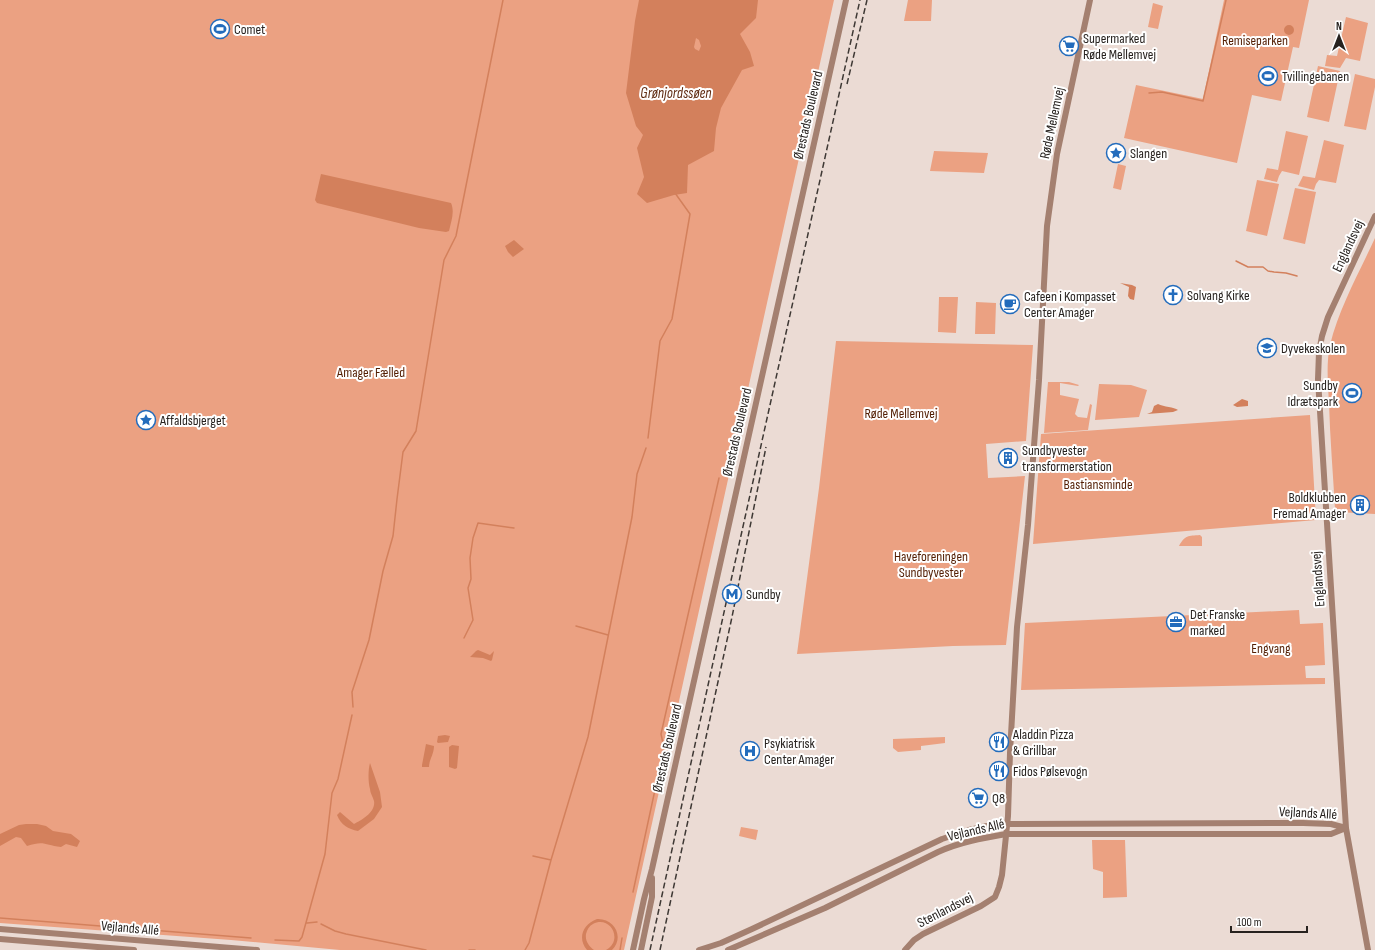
<svg xmlns="http://www.w3.org/2000/svg" width="1375" height="950" viewBox="0 0 1375 950" font-family="'Sofia Sans Condensed',sans-serif">
<style>
.green{fill:#eba182}
.water{fill:#d3805c;fill-rule:evenodd}
.lines{fill:none;stroke-linecap:round;stroke-linejoin:round}
.stream{stroke:#d3805c;stroke-width:1.5}
.minor{stroke:#a48070;stroke-width:6}
.rail{stroke:#3e3834;stroke-width:1.5;stroke-dasharray:6 3;stroke-linecap:butt}
.labels{text-anchor:middle;dominant-baseline:central;stroke-width:4;stroke-linejoin:round;paint-order:stroke}
.poi-label{font-size:14px;fill:#27221f;stroke:#fff;text-anchor:start}
.park-label{font-size:14px;fill:#531e03;stroke:#fff}
.street-label{font-size:14px;fill:#27221f;stroke:#fff}
.water-label{font-size:15px;font-style:italic;fill:#602b11;stroke:#fff}
</style>
<rect width="100%" height="100%" fill="#ebdbd4"/>
<!-- green -->
<path class="green" d="M0,0H834L624,950H340L231,940L0,923Z
M908,0H932L931,21H904Z
M1224,0H1309L1299,48L1293,47L1281,101L1252,95L1237,163L1124,138L1136,85L1203,99Z
M1153,3L1163,6L1158,29L1148,27Z
M1346,17L1368,23L1360,61L1346,58L1340,68L1325,66L1327,55L1337,56Z
M1318,66L1340,71L1329,122L1307,117Z
M1355,74L1375,79V87L1366,130L1344,126Z
M1286,131L1308,136L1299,175L1282,171L1279,176L1277,182L1264,179L1267,168L1278,170Z
M1324,140L1344,145L1336,183L1319,180L1316,184L1314,190L1298,186L1303,176L1315,178Z
M934,151L988,153L984,173L930,171Z
M1118,164L1126,166L1121,190L1113,188Z
M1257,180L1279,184L1267,236L1246,231Z
M1295,188L1316,192L1305,244L1283,239Z
M1375,238V514L1337,512L1335,509C1333,474 1330,438 1329,403C1328,384 1326,364 1330,345C1339,308 1359,273 1375,238Z
M939,297H958L956,333L938,332Z
M976,302L996,303L995,334H975Z
M836,341L1033,345L1026,441L986,444L988,478L1025,476L1006,645L953,646L797,654L819,488Z
M1048,382H1069L1079,385L1078,386L1060,383V395L1079,399L1075,414L1078,417L1087,418L1090,404L1092,405L1088,430L1044,433Z
M1099,384L1131,385L1147,390L1139,417L1095,420Z
M1310,415L1316,520L1033,544L1041,434Z
M1200,535L1202,537V546H1179C1185,535 1188,536 1200,535Z
M1299,610L1300,624L1323,623L1325,665L1305,666L1306,678H1325V684L1021,690L1025,623Z
M945,737V743L921,746V750L898,752L893,748V739Z
M741,827L758,830L756,840L739,836Z
M1092,840H1125L1127,897L1103,898V872L1093,869Z"/>
<!-- water -->
<path class="water" d="M639,0H758L756,18L740,34L750,52L754,66L742,70L721,108L716,128L714,151L688,165L687,193L674,195L647,203L637,194L644,177L637,148L643,135L636,126L626,93L635,21ZM696,38L699,40L701,46L699,51L695,49L694,47Z
M1284 30a5 5 0 1 1 10 0a5 5 0 1 1-10 0Z
M321,174L451,203C455,212 451,222 449,231L446,232L419,228L317,203L315,200Z
M514,240L524,249L513,257L508,252L505,246Z
M1120,283L1132,285L1136,287L1134,300L1130,299L1128,296L1129,287Z
M1242,399L1248,401V406L1237,407L1233,405Z
M1158,404C1164,407 1174,407 1178,410L1173,412L1147,414L1152,412L1154,406Z
M478,650L490,655L494,651L492,660L491,661L483,658L470,657L476,651Z
M445,735L450,736L448,742L438,743L437,742L438,736Z
M426,744L434,746C434,754 429,760 429,767H422V765Z
M452,745L459,746L457,768L455,769L449,767V747Z
M370,763L380,792L382,807L374,819L358,831C348,829 341,825 337,815L340,812L354,824C362,820 376,812 374,801C373,797 370,793 370,789C368,782 368,770 370,763Z
M26,824H37L46,826L53,831L71,834L80,841L77,847L66,844L61,847C45,845 44,840 27,846L21,838L16,837L0,846V834L19,825Z
M597,919C614,918 625,937 612,950H606C624,940 610,915 593,924C589,926 587,930 586,934C585,941 589,946 594,950H587C577,938 583,924 597,919Z"/>
<g class="lines">
<!-- stream -->
<path class="stream" d="M1149,93L1162,92L1203,101L1226,0
M1236,261L1248,267H1263L1268,271L1274,272L1286,273L1297,276
M648,438L660,341L672,319L690,214L675,193
M576,626L608,635
M464,638L473,620L468,588L471,579L470,558L473,538L478,523L514,528
M353,707L352,692L369,640L383,571L393,536L397,499L403,452L416,431L444,260L456,236L503,0
M533,856L551,860
M633,892L664,748L661,734L719,478
M0,918L251,938
M307,923L317,922
M321,924L335,931L346,934L426,950
M275,940L299,941L302,937L325,854L332,793L338,779L352,715
M469,950H475
M525,950L529,943L551,860L588,737L632,517L637,474L646,448
M620,950L622,938"/>
<!-- minor -->
<path class="minor" d="M0,929L257,950
M0,939L134,950
M633,950L644,899L652,869L846,0
M641,950L652,897V878
M699,950L721,943L752,929L942,839L969,830L987,826L1007,824L1303,823L1331,824L1346,828
M728,950L825,908L938,852C960,842 983,838 1006,834H1331L1346,828
M905,950L914,940L923,934L981,906L995,897L999,887L1002,875L1008,816L1010,753L1017,627L1028,525L1039,380L1047,226L1057,154L1090,0
M1368,950L1346,828L1318,379L1319,352L1322,336L1328,317L1375,216"/>
<!-- rail -->
<path class="rail" d="M847,84L867,0
M650,950L728,594L860,0
M660,950L732,617L766,447"/>
</g>
<!-- icons -->
<defs>
<g id="stadium-ring" transform="scale(1)"><circle r="9.5" fill="#fff" stroke="#236cbc" stroke-width="1.5"/><path d="M0-5a6.5 5 0 1 0 0 10a6.5 5 0 1 0 0-10ZM-3.5-1.8h7v3.6h-7Z" fill="#236cbc"/></g>
<g id="supermarket-ring" transform="scale(1)"><circle r="9.5" fill="#fff" stroke="#236cbc" stroke-width="1.5"/><path d="M-6-5.5h2.5l.6 2H6L4.5 2H-2.5L-4.4-4H-6ZM-1.5 3.2a1.3 1.3 0 1 0 .1 0ZM3 3.2a1.3 1.3 0 1 0 .1 0Z" fill="#236cbc"/></g>
<g id="sight-ring" transform="scale(1)"><circle r="9.5" fill="#fff" stroke="#236cbc" stroke-width="1.5"/><path d="M0-6L1.8-2.2L6-1.7L2.9 1.2L3.7 5.4L0 3.3L-3.7 5.4L-2.9 1.2L-6-1.7L-1.8-2.2Z" fill="#236cbc"/></g>
<g id="church-ring" transform="scale(1)"><circle r="9.5" fill="#fff" stroke="#236cbc" stroke-width="1.5"/><path d="M-1.2-6h2.4v3.5h3.3v2.4h-3.3V6h-2.4V-.1h-3.3v-2.4h3.3Z" fill="#236cbc"/></g>
<g id="cafe-ring" transform="scale(1)"><circle r="9.5" fill="#fff" stroke="#236cbc" stroke-width="1.5"/><path d="M-5.5-4.5H6V0H3Q3 3.5 0 3.5H-2.5Q-5.5 3.5-5.5 0ZM3-3.2v2h1.7v-2ZM-6 4.5H4V6H-6Z" fill="#236cbc"/></g>
<g id="school-ring" transform="scale(1)"><circle r="9.5" fill="#fff" stroke="#236cbc" stroke-width="1.5"/><path d="M0-5L7-2L0 1L-7-2ZM-4 1L0 2.5L4 1V4Q0 6-4 4Z" fill="#236cbc"/></g>
<g id="building-ring" transform="scale(1)"><circle r="9.5" fill="#fff" stroke="#236cbc" stroke-width="1.5"/><path d="M-4-6H4V6H1V3H-1V6H-4ZM-2.5-4.3h1.7v1.8h-1.7ZM.8-4.3h1.7v1.8H.8ZM-2.5-1h1.7V.8h-1.7ZM.8-1h1.7V.8H.8Z" fill="#236cbc"/></g>
<g id="metro-ring" transform="scale(1)"><circle r="9.5" fill="#fff" stroke="#236cbc" stroke-width="1.5"/><path d="M-5.5 5V-5H-3L0 0L3-5H5.5V5H3V-.5L0 4L-3-.5V5Z" fill="#236cbc"/></g>
<g id="office-ring" transform="scale(1)"><circle r="9.5" fill="#fff" stroke="#236cbc" stroke-width="1.5"/><path d="M-6-3h4V-5.5h4V-3h4V5H-6ZM-1-4.5V-3h2v-1.5ZM-6 0V1H6V0Z" fill="#236cbc"/></g>
<g id="restaurant-ring" transform="scale(1)"><circle r="9.5" fill="#fff" stroke="#236cbc" stroke-width="1.5"/><path d="M-5-6h1v4h1v-4h1v4h1v-4h1v5L-1.5 .5V6h-2V.5L-5-1ZM5-6V6H3V1.5H1.5Q1.5-4 5-6Z" fill="#236cbc"/></g>
<g id="hospital-ring" transform="scale(1)"><circle r="9.5" fill="#fff" stroke="#236cbc" stroke-width="1.5"/><path d="M-5-5h3v3.5h4V-5h3V5h-3V1.5h-4V5h-3Z" fill="#236cbc"/></g>
</defs>
<g fill-rule="evenodd">
<use href="#stadium-ring" x="220" y="29"/>
<use href="#supermarket-ring" x="1069" y="46"/>
<use href="#stadium-ring" x="1268" y="76"/>
<use href="#sight-ring" x="1116" y="153"/>
<use href="#church-ring" x="1173" y="295"/>
<use href="#cafe-ring" x="1010" y="304"/>
<use href="#school-ring" x="1267" y="348"/>
<use href="#stadium-ring" x="1352" y="393"/>
<use href="#sight-ring" x="146" y="420"/>
<use href="#building-ring" x="1008" y="458"/>
<use href="#building-ring" x="1360" y="505"/>
<use href="#metro-ring" x="732" y="594"/>
<use href="#office-ring" x="1176" y="622"/>
<use href="#restaurant-ring" x="999" y="742"/>
<use href="#hospital-ring" x="750" y="751"/>
<use href="#restaurant-ring" x="999" y="771"/>
<use href="#supermarket-ring" x="978" y="798"/>
</g>
<g class="labels">
<!-- poi labels -->
<g class="poi-label">
<text x="234" y="29">Comet</text>
<text x="1083" y="38">Supermarked<tspan x="1083" dy="16">Røde Mellemvej</tspan></text>
<text x="1282" y="76">Tvillingebanen</text>
<text x="1130" y="153">Slangen</text>
<text x="1187" y="295">Solvang Kirke</text>
<text x="1024" y="296">Cafeen i Kompasset<tspan x="1024" dy="16">Center Amager</tspan></text>
<text x="1281" y="348">Dyvekeskolen</text>
<text x="1338" y="385" text-anchor="end">Sundby<tspan x="1338" dy="16">Idrætspark</tspan></text>
<text x="160" y="420">Affaldsbjerget</text>
<text x="1022" y="450">Sundbyvester<tspan x="1022" dy="16">transformerstation</tspan></text>
<text x="1346" y="497" text-anchor="end">Boldklubben<tspan x="1346" dy="16">Fremad Amager</tspan></text>
<text x="746" y="594">Sundby</text>
<text x="1190" y="614">Det Franske<tspan x="1190" dy="16">marked</tspan></text>
<text x="1013" y="734">Aladdin Pizza<tspan x="1013" dy="16">&amp; Grillbar</tspan></text>
<text x="764" y="743">Psykiatrisk<tspan x="764" dy="16">Center Amager</tspan></text>
<text x="1013" y="771">Fidos Pølsevogn</text>
<text x="992" y="798">Q8</text>
</g>
<!-- park labels -->
<g class="park-label">
<text x="1255" y="40">Remiseparken</text>
<text x="371" y="372">Amager Fælled</text>
<text x="901" y="413">Røde Mellemvej</text>
<text x="1098" y="484">Bastiansminde</text>
<text x="931" y="556">Haveforeningen<tspan x="931" dy="16">Sundbyvester</tspan></text>
<text x="1271" y="648">Engvang</text>
</g>
<!-- street labels -->
<g class="street-label">
<text transform="translate(808 115) rotate(-77)">Ørestads Boulevard</text>
<text transform="translate(1052 123) rotate(-78)">Røde Mellemvej</text>
<text transform="translate(1348 246) rotate(-65)">Englandsvej</text>
<text transform="translate(737 432) rotate(-77)">Ørestads Boulevard</text>
<text transform="translate(1318 579) rotate(-94)">Englandsvej</text>
<text transform="translate(667 748) rotate(-77)">Ørestads Boulevard</text>
<text transform="translate(1308 813) rotate(3)">Vejlands Allé</text>
<text transform="translate(976 830) rotate(-13)">Vejlands Allé</text>
<text transform="translate(945 910) rotate(-27)">Stenlandsvej</text>
<text transform="translate(130 928) rotate(5)">Vejlands Allé</text>
</g>
<!-- water labels -->
<g class="water-label">
<text x="676" y="93">Grønjordssøen</text>
</g>
</g>
<!-- north arrow -->
<g transform="translate(1339 36)" stroke="#ffffff" stroke-width="3" paint-order="stroke">
<path d="M0-3L7 15L0 10L-7 15Z" fill="#27221f"/>
<text y="-6" font-size="11" font-weight="bold" text-anchor="middle" fill="#27221f">N</text>
</g>
<!-- scale -->
<path d="M1231 926v6h76v-6" fill="none" stroke="#27221f" stroke-width="2"/>
<text x="1237" y="926" font-size="12" fill="#27221f" stroke="#ffffff" stroke-width="3" paint-order="stroke">100 m</text>
</svg>
